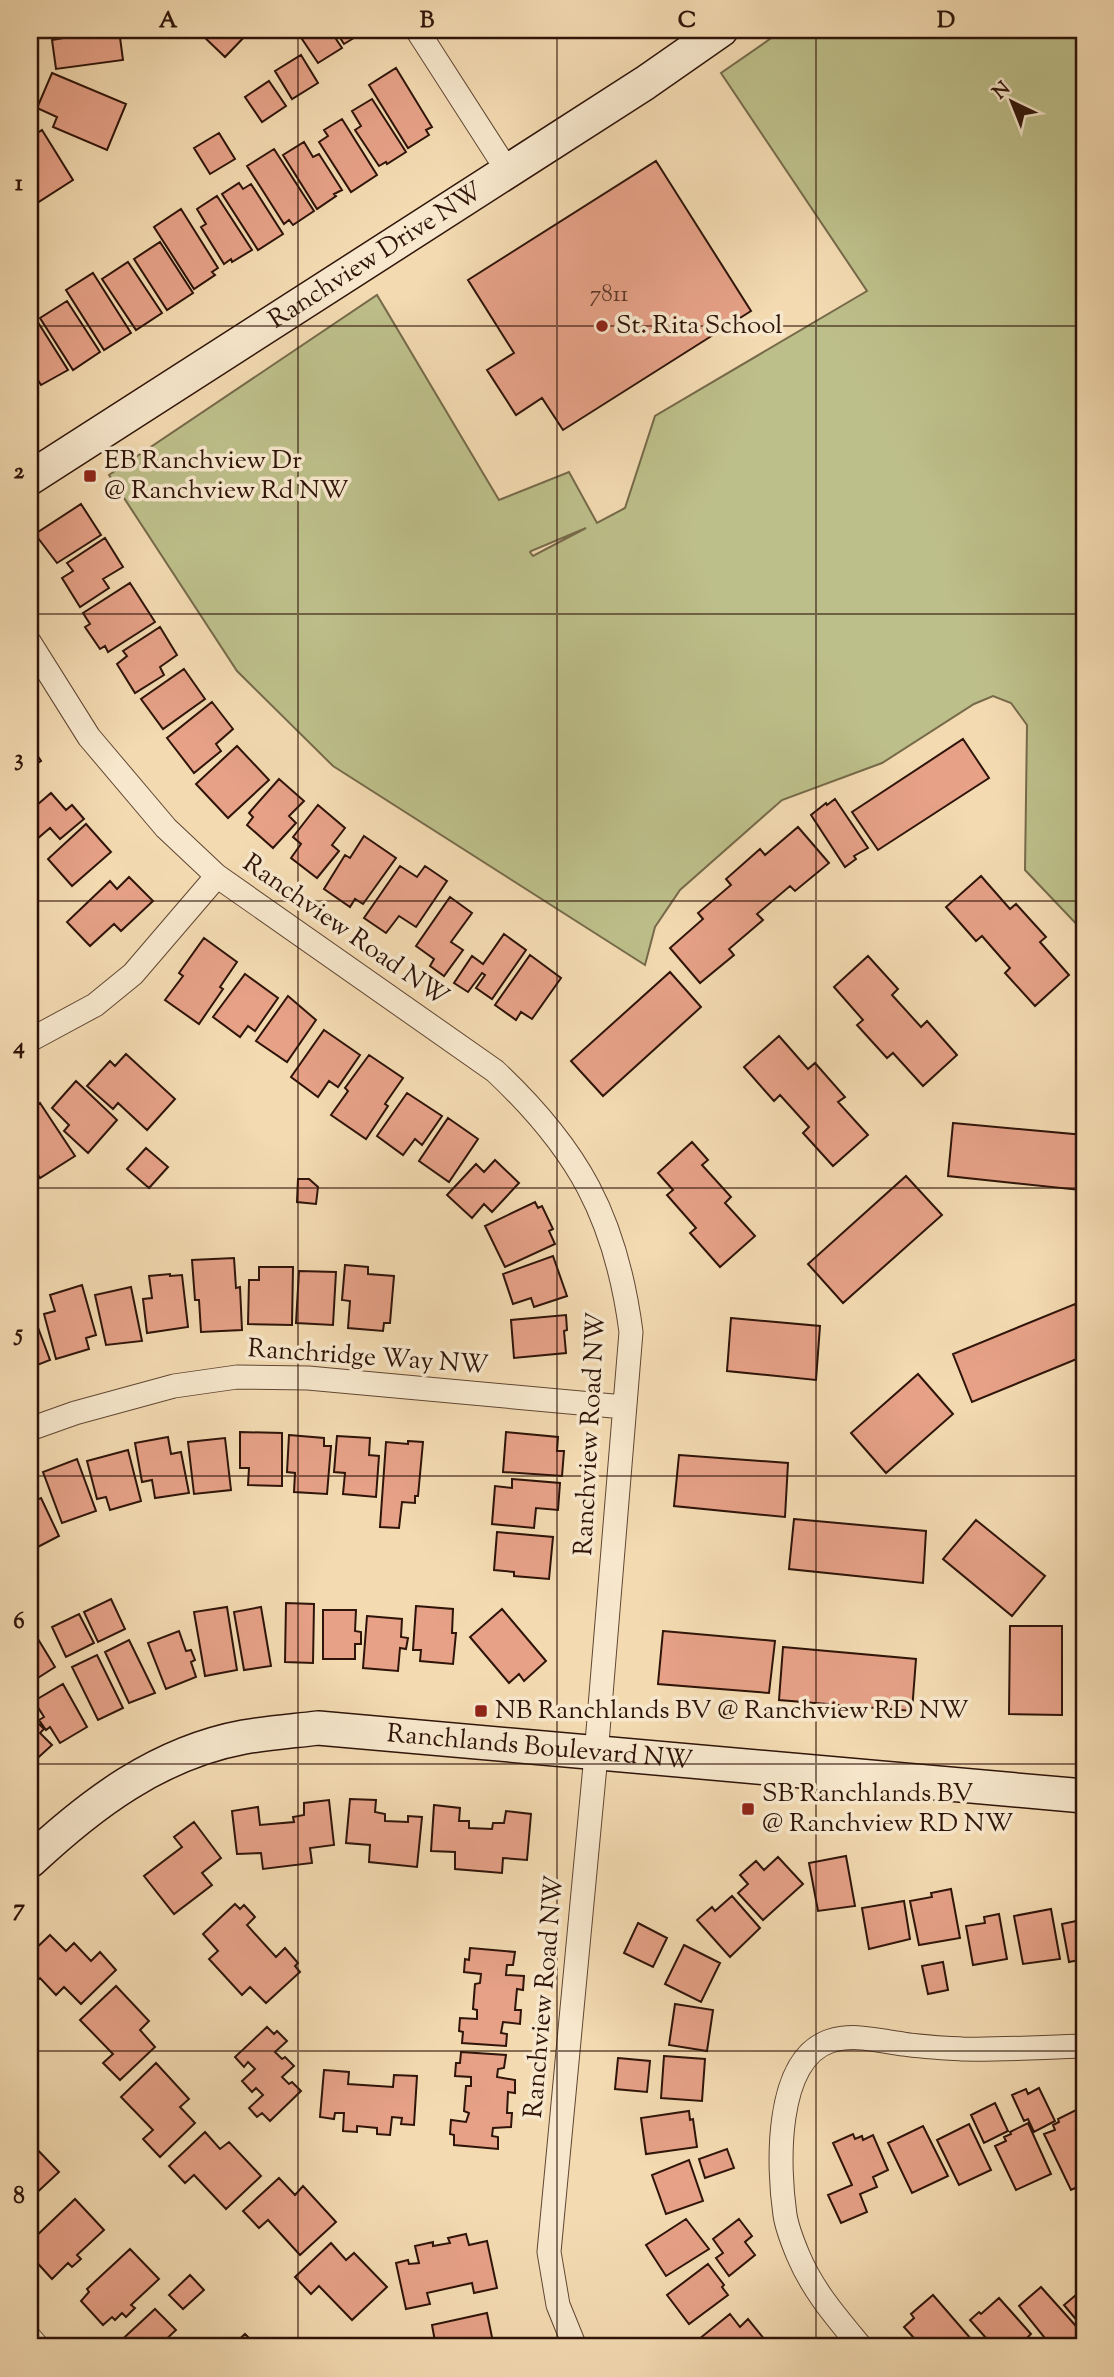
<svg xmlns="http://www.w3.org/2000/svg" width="1114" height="2377" viewBox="0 0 1114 2377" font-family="'Sorts Mill Goudy',serif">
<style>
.green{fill:#bdbf8a;stroke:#766a4a;stroke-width:2;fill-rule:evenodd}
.building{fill:#e6a187;stroke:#2f1409;stroke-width:2}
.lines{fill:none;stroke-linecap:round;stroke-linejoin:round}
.street-casing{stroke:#604633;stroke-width:25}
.secondary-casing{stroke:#2f1409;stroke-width:36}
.street{stroke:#f7e7cc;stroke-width:23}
.secondary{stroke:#f7e7cc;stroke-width:33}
.grid{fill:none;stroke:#2f1409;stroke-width:2;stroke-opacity:0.55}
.poi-dot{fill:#8f2418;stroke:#f7e7cc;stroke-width:2.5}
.labels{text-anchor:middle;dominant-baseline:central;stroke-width:7;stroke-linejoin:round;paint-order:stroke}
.number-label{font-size:23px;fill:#5d3728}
.street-label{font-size:26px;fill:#2f1409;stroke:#f7e7cc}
.poi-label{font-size:26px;fill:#2f1409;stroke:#f7e7cc;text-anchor:start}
.neatline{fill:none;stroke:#2f1409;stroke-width:2.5}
.grid-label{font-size:23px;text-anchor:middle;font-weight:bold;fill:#2f1409}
</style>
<rect width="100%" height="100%" fill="#f3dab1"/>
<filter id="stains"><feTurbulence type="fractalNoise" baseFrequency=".00286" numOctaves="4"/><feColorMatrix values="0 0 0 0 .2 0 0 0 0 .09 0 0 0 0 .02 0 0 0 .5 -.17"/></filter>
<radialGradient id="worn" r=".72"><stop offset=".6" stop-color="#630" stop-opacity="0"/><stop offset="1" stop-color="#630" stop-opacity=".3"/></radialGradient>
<!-- green -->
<path class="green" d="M783,30H1084V932L1025,870L1027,725L1011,703L993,696L974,704L882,763L782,800L680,890L655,927L645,965L333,766L237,671L109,475L377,295L499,500L569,472L597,523L625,508L655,416L867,291L721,73ZM586,528L533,556L530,552L531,551Z"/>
<!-- building -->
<path class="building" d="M70,30H119L123,60L56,69L52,40L70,37Z
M205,30H244L248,33L225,57L201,34Z
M316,30H330L342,48L318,63L302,39Z
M335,30H367L344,44Z
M301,55L318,83L292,99L275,71Z
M396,68L432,127L426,130L429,135L408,148L369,85Z
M52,73L126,104L107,150L53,127L57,117L37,108Z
M269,81L286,106L262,122L245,97Z
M372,99L406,152L387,164L386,162L379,166L355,130L361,126L352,111Z
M342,119L377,175L351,192L319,142L328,136L324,130Z
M42,130L73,180L37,203L30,192V138Z
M219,133L235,159L210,174L194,148Z
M304,142L313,157L319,154L342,190L334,194L336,196L317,209L283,155Z
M274,149L314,211L293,225L289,220L284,224L247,166Z
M656,161L751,311L563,430L542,398L516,415L487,370L514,353L468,280Z
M239,183L243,189L251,184L283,234L258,250L222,194Z
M217,196L252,250L232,262L231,259L224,264L201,227L206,224L197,209Z
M181,209L218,268L212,272L215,275L194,289L154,227Z
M160,242L193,293L167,310L134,259Z
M128,262L162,313L136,330L102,279Z
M93,273L131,333L104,350L66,290Z
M67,301L100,352L73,370L40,318Z
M34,316L68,370L41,385L30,367V319Z
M30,381L38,393L30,399Z
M81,504L101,535L57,563L35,534Z
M105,538L123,567L103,579L109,588L80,607L62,578L73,571L67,563Z
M130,583L155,622L108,652L105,646L100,649L85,627L90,624L83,613Z
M160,627L177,655L160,667L164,675L135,693L117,664L127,656L123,651Z
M184,669L205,699L163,729L141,699Z
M212,702L233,729L216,744L221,751L194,773L167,738Z
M963,739L989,778L878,850L852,812Z
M30,744L41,761L30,768Z
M237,746L269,780L228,818L196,784Z
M279,779L304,801L289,816L296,823L273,848L247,825L253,817L249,813Z
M51,793L66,810L72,805L84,819L60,839L50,828L30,845V811Z
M835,799L868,848L854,856L856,859L845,867L811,815L826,803L827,805Z
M318,805L345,828L332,845L339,851L317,878L291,858L301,844L293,837Z
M86,824L111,852L72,886L48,859Z
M798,827L829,863L795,891L790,886L757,914L763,920L729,949L734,955L700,983L670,948L703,919L698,913L731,885L726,879L760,849L765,855Z
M364,836L396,858L363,904L355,899L350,907L324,889L345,855L350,858Z
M400,866L417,877L425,866L447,881L416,927L399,916L386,933L364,918Z
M981,876L1010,909L1016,904L1046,937L1040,942L1069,975L1035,1006L1005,973L1010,968L982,936L976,941L946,907Z
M129,877L153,901L121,931L114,924L90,946L67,922L110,881L117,889Z
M450,897L472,913L451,942L463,950L444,976L430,966L434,959L416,946Z
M504,934L526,950L492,999L476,988L485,975L482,973L468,992L454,983L472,956L483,964Z
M204,938L237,962L220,987L223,989L199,1024L165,1000L183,976L179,973Z
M530,955L561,978L532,1019L521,1012L516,1020L495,1005Z
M868,956L898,989L892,995L921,1027L927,1021L957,1055L923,1086L893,1053L887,1058L857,1025L863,1020L834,987Z
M670,972L701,1007L603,1096L571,1061Z
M245,974L278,998L255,1031L248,1026L240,1037L213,1017Z
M288,996L316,1020L287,1062L256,1041Z
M324,1030L360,1055L338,1087L329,1081L318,1097L291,1077Z
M779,1036L808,1069L815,1063L845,1097L838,1102L868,1135L833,1166L803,1133L809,1127L780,1095L774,1101L744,1067Z
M126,1054L175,1099L147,1130L118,1103L113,1109L87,1086L110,1061L115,1066Z
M369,1055L403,1078L385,1104L388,1106L366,1139L331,1115L348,1091L345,1088Z
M76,1081L117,1120L88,1153L64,1131L69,1125L52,1108Z
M407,1093L442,1116L422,1145L415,1139L403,1155L377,1136Z
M40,1103L75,1156L40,1178L30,1162V1110Z
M448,1118L478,1139L449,1182L419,1161Z
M953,1123L1084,1135L1080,1190L948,1176Z
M692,1142L708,1160L702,1165L731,1197L725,1203L755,1236L720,1267L690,1233L696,1228L667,1195L673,1190L658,1173Z
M146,1148L168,1167L149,1188L127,1169Z
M495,1160L519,1183L492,1212L484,1204L472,1218L447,1195L476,1164L484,1172Z
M906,1176L942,1215L843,1303L808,1264Z
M298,1179H309L318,1187L316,1204L297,1202Z
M535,1202L538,1208L542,1206L553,1229L549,1231L555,1244L505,1267L485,1226Z
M1084,1247V1297H1080Z
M553,1256L567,1296L534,1307L531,1298L513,1304L503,1274Z
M234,1258L236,1288L240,1287L242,1330L201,1332L199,1300H195L192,1260Z
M345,1265L368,1267V1274L394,1276L390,1323H384L383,1331L348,1328L350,1301L342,1300Z
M259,1267H293L292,1325L248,1324L249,1280H259Z
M299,1271L336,1272L333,1325L296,1323Z
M170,1274V1276L182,1275L188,1327L147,1333L143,1299L152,1298L149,1276Z
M82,1285L96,1335L86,1338L89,1349L56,1359L44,1314L55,1311L50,1295Z
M131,1287L142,1341L106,1345L95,1295Z
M1075,1304L1084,1327V1356L972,1402L953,1354Z
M30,1306L50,1360L37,1365L38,1369L30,1372Z
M566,1315L567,1330L564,1331L566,1353L514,1358L511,1320Z
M731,1318L820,1326L816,1380L727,1371Z
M918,1374L953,1414L886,1473L851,1433Z
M240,1432L282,1433V1486L248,1485L249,1468H240Z
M506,1432L558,1437L557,1451H564L562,1476L503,1472Z
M289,1435L324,1438V1446H331L327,1494L294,1492L295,1473L287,1472Z
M337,1436L370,1438L369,1455L379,1456L376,1497L343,1494L345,1473L334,1472Z
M168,1437L171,1454L181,1452L189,1493L155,1498L152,1480L142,1482L135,1443Z
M225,1438L231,1490L194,1494L188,1442Z
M408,1441L423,1442L418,1496H415V1503L402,1502L399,1528L380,1527L386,1442L408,1444Z
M128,1450L141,1501L110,1510L106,1497L97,1499L87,1461Z
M679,1455L788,1463L785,1517L674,1506Z
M77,1459L96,1511L62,1523L43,1472Z
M512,1479L560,1483L558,1510L536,1508L534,1528L492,1524L495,1486L512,1488Z
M41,1498L59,1536L30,1551V1503Z
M794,1519L926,1531L923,1583L789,1569Z
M976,1520L1045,1576L1012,1616L943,1559Z
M497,1532L553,1537L549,1579L514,1576V1572L494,1570Z
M111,1599L125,1629L98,1642L84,1612Z
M286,1603L314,1604L313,1663L285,1662Z
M416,1606L453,1609L452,1633H456L453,1664L420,1661L421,1650H413Z
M227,1607L237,1670L205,1676L194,1612Z
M261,1607L271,1666L244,1670L234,1612Z
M502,1609L546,1661L524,1681L519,1674L509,1683L470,1637Z
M323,1610H356L355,1631L361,1632V1644H355V1659H323Z
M79,1614L94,1643L66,1657L52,1627Z
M367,1616L402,1619L401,1637L408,1638L406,1649L400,1648L398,1671L363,1668Z
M1010,1626H1062V1715L1009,1714Z
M179,1631L186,1651L191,1650L195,1660L191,1662L196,1677L166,1689L148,1643Z
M663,1631L775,1641L769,1693L658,1684Z
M38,1639L55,1667L30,1683V1645Z
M129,1640L155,1693L129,1703L105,1652Z
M783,1647L916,1659L912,1711L779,1700Z
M97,1655L123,1708L98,1720L72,1667Z
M63,1684L87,1727L60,1743L50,1727L46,1730L39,1720L44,1717L34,1701Z
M30,1721L33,1724L36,1721L44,1729L40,1733L52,1745L30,1765Z
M350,1799L376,1800L375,1812L385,1814V1821L408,1822V1816L422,1817L417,1867L369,1862L370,1845L346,1843Z
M329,1800L334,1845L310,1848L312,1863L263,1869L261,1853L237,1854L232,1811L258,1807L260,1825L294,1822L293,1817L304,1815V1803Z
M434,1805L460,1808L459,1821H469V1828L492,1829L493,1823H504L506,1811L531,1814L527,1860L503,1858L502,1873L455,1869V1852L431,1851Z
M194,1822L221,1858L202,1873L212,1885L174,1914L144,1876L182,1847L174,1837Z
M846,1856L855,1906L818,1911L809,1863Z
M778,1857L803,1884L763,1920L738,1893L748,1884L740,1875L756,1861L764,1870Z
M951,1889L960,1938L919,1945L910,1901L932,1897L931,1893Z
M732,1896L760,1928L730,1957L697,1920L712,1907L715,1911Z
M904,1901L910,1939L869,1949L862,1908Z
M235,1904L240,1909L244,1905L255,1917L247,1925L276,1957L285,1948L298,1963L295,1966L300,1972L266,2003L250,1987L242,1995L209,1959L218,1951L203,1934Z
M1051,1909L1060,1959L1023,1964L1014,1916Z
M999,1914L1007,1959L973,1965L966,1926L985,1923L984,1917Z
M1084,1914V1959L1069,1962L1062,1924L1081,1920L1080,1915Z
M638,1923L667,1938L653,1967L624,1953Z
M50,1935L66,1951L74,1943L91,1961L100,1952L116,1970L81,2004L64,1987L56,1995L40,1978L30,1985V1954Z
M684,1945L720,1963L701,2002L665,1984Z
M470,1948L515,1952L513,1965H507L506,1975L524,1976L523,1990L517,1989L515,2010H521L520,2024L503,2022L501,2033L507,2034L506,2046L462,2043L463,2032L459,2031L460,2018L477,2019V2010L473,2009L475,1984L480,1983L481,1974L464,1972L465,1959L469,1960Z
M943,1962L948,1990L928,1994L922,1966Z
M116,1986L149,2021L140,2030L155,2047L120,2080L103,2063L113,2054L80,2020Z
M675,2004L713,2010L707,2051L669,2045Z
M267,2027L274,2034L277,2031L287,2041L275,2052L282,2059L285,2057L294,2066L282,2077L289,2084L292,2082L301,2091L270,2121L262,2113L257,2117L249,2108L263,2095L256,2088L252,2092L242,2081L255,2069L248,2062L244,2067L235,2057Z
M461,2052L506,2055L504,2068L498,2069L497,2077L515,2080V2093L508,2092L507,2113H512L511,2127L493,2128L492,2136L498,2137V2149L454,2145V2135L450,2134L451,2120L466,2122L469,2113L464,2111L466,2086H471V2077L455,2076L456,2063H460Z
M664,2056L705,2059L702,2101L661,2098Z
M618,2058L650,2061L647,2092L615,2089Z
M156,2063L189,2099L180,2107L195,2123L160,2157L143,2139L153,2130L121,2097Z
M324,2070L349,2072L348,2084L393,2087L394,2075L417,2076L414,2125L401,2124L402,2118L392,2117L390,2135L377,2134V2128L357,2126V2132L343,2131L344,2113H335L334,2119L320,2117Z
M1080,2087H1084V2116H1082Z
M1039,2088L1055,2121L1034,2132L1028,2119L1024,2121L1012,2095L1026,2089L1028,2094Z
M995,2103L1008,2131L984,2143L971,2115Z
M1076,2110L1084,2128V2184L1071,2190L1044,2134L1055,2130L1053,2125L1059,2122L1058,2119Z
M689,2111L690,2120L693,2119L697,2147L646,2154L641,2118Z
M1028,2123L1051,2174L1016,2190L995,2146L1006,2141L1004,2137L1011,2134L1010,2132Z
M969,2124L991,2170L959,2185L937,2140Z
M923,2126L948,2176L912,2193L888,2143Z
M205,2132L220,2149L229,2142L261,2176L226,2209L194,2175L185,2183L169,2166Z
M853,2134L855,2139L862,2136L863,2140L873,2135L888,2170L873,2177L877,2187L860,2194L867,2212L841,2223L828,2195L852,2185L833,2143Z
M30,2142L59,2172L31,2198L34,2201L30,2205Z
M727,2149L734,2168L705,2178L699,2159Z
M689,2160L703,2201L666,2214L652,2175Z
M279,2178L295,2195L303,2186L336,2222L300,2255L268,2220L259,2228L243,2211Z
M75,2199L104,2230L77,2255L81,2259L72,2267L68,2263L52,2279L30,2255V2242Z
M686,2219L709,2249L666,2276L646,2245Z
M739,2219L752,2236L745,2242L755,2255L729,2276L716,2258L723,2253L713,2239Z
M466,2234L469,2245L487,2241L497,2288L474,2293L472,2283L427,2293L430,2304L406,2309L396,2263L408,2260L409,2264L419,2263L415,2246L433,2242V2246L450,2243L448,2238Z
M331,2243L346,2260L354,2253L387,2287L352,2320L319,2286L311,2294L295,2277Z
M130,2249L159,2279L131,2305L135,2308L126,2317L122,2313L115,2320L112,2317L103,2325L81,2301L89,2292L87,2289Z
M708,2264L724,2285L722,2287L728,2295L689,2324L667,2295Z
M190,2275L204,2290L183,2309L169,2295Z
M1084,2285V2329L1064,2305L1083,2289L1082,2287Z
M1041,2287L1084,2335V2347H1052L1019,2306Z
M933,2295L978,2347H922L904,2327L914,2318L911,2314Z
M999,2298L1031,2334L1024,2341L1029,2347H994L970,2320L979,2312L981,2314Z
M155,2309L176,2330L158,2347H114Z
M487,2313L494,2347H436L432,2325Z
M730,2314L740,2327L748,2319L765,2340L756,2347H706L699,2339Z
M245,2334L258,2347H231Z"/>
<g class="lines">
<!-- street casing -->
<g class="street-casing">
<path id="street" d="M417,30L507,170
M30,643L89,737L166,828L217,876L495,1071C578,1149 616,1217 631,1332L596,1755L549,2252L558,2305L575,2347
M30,1040L95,1005L133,974L217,876
M30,1429L75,1413L174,1386L237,1377L308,1378L624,1407
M30,2338L38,2347
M861,2347C837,2318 813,2291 798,2255C793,2243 787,2228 785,2215C778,2168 774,2060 830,2041C855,2033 878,2041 903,2044C922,2047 943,2048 962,2049C1002,2050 1044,2047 1084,2046"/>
</g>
<!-- secondary casing -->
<g class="secondary-casing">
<g id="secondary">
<path id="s1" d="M30,478L645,83L721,30"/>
<path id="s2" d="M30,1861C91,1804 158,1753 244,1737C268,1733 293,1731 318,1728L1084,1796"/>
</g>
</g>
<!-- street -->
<use href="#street" class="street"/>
<!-- secondary -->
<use href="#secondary" class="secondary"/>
</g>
<!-- grid -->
<path class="grid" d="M298,30V2347M557,30V2347M816,30V2347M30,326H1084M30,614H1084M30,901H1084M30,1188H1084M30,1476H1084M30,1764H1084M30,2051H1084"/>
<!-- markers -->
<g class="poi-dot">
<circle cx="602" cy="326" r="7"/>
<rect x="83" y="469" width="14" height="14" rx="3.5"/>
<rect x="474" y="1704" width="14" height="14" rx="3.5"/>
<rect x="741" y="1802" width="14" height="14" rx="3.5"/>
</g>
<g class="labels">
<!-- number labels -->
<g class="number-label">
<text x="609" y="295">7811</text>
</g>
<!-- street labels -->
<g class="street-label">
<text stroke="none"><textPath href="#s1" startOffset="411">Ranchview Drive NW</textPath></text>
<text transform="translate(345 931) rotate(35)">Ranchview Road NW</text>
<text transform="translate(368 1358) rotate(4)">Ranchridge Way NW</text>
<text transform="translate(591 1434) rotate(-87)">Ranchview Road NW</text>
<text stroke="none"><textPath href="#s2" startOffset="548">Ranchlands Boulevard NW</textPath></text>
<text transform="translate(545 1997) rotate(-85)">Ranchview Road NW</text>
</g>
<!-- poi labels -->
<g class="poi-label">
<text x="616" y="326">St. Rita School</text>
<text x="104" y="461">EB Ranchview Dr<tspan x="104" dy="30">@ Ranchview Rd NW</tspan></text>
<text x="495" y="1711">NB Ranchlands BV @ Ranchview RD NW</text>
<text x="762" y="1794">SB Ranchlands BV<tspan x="762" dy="30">@ Ranchview RD NW</tspan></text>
</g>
</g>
<!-- margin -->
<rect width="1114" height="2377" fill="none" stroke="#f3dab1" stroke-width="77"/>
<!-- north arrow -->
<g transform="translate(1012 102) rotate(317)" stroke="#f7e7cc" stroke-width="5" paint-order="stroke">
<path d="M0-5L12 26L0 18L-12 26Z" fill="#2f1409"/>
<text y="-10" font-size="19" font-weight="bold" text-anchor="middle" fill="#2f1409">N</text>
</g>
<rect x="38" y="38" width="1038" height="2300" class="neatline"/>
<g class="grid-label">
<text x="168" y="27">A</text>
<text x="427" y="27">B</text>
<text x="687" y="27">C</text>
<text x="946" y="27">D</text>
<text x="19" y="190">1</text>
<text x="19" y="478">2</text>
<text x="19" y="765">3</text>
<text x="19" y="1053">4</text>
<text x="19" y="1340">5</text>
<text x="19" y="1628">6</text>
<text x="19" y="1915">7</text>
<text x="19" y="2203">8</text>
</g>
<rect width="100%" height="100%" filter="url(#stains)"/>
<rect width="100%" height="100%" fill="url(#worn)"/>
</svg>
